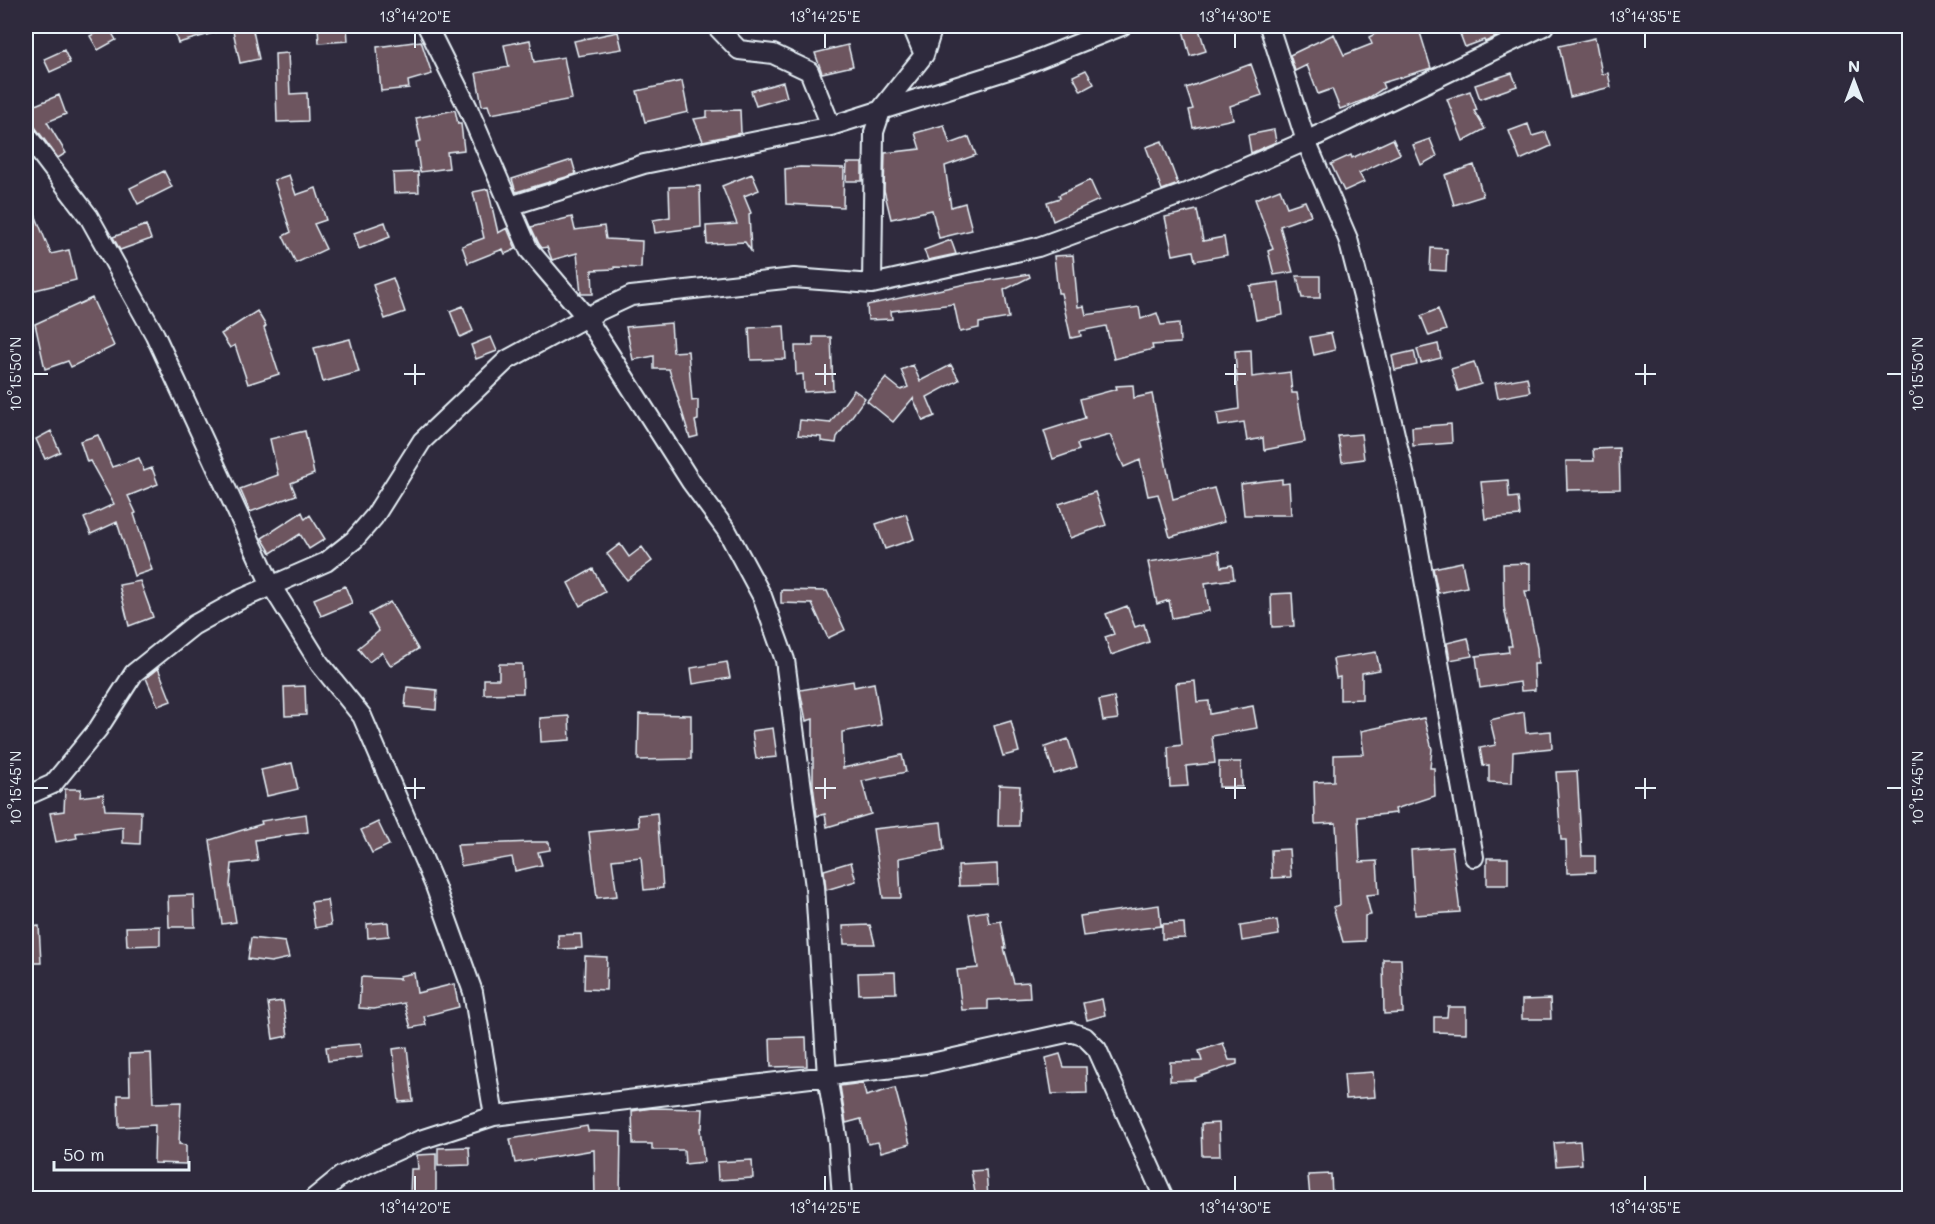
<svg xmlns="http://www.w3.org/2000/svg" width="1935" height="1224" viewBox="0 0 1935 1224" font-family="Mali,sans-serif">
<style>
.building{fill:#6d555f;stroke:#e8f1f8;stroke-width:1.5}
.lines{fill:none;stroke-linecap:round;stroke-linejoin:round}
.street-casing{stroke:#e8f1f8;stroke-width:22}
.street{stroke:#2f2a3d;stroke-width:18}
.ticks{fill:none;stroke:#e8f1f8;stroke-width:2}
.neatline{fill:none;stroke:#e8f1f8;stroke-width:2}
.ticks-label{font-size:15px;text-anchor:middle;fill:#e8f1f8}
</style>
<rect width="100%" height="100%" fill="#2f2a3d"/>
<filter id="ink" filterUnits="userSpaceOnUse"><feTurbulence type="fractalNoise" baseFrequency=".0167" numOctaves="2"/><feDisplacementMap in="SourceGraphic" scale="12" xChannelSelector="R" yChannelSelector="G"/><feConvolveMatrix kernelMatrix="1 2 1 2 8 2 1 2 1" color-interpolation-filters="sRGB"/></filter>
<g filter="url(#ink)">
<!-- building -->
<path class="building" d="M108,26L116,40L98,50L90,36Z
M173,26H224V30L178,43Z
M232,26H252L259,59L240,63Z
M318,26H347L348,41L319,43Z
M1198,26L1206,51L1190,56L1183,30Z
M1390,26H1418L1431,68L1382,83L1384,88L1367,99L1340,109L1332,89L1318,94L1307,65L1295,71L1290,55L1334,34L1344,55L1372,44L1369,37Z
M1457,26H1519L1485,42L1484,40L1465,47Z
M618,32L622,49L578,56L574,41Z
M1595,38L1602,74L1608,73L1611,87L1570,97L1559,46Z
M530,40L534,62L564,57L572,99L491,114L488,105L482,106L476,73L509,67L504,45Z
M421,41L432,74L408,81L409,88L381,91L377,47Z
M848,45L853,66L822,73L815,53Z
M64,50L70,63L50,72L44,59Z
M288,53L290,94L307,93L308,121L277,122L275,54Z
M1251,64L1262,95L1230,106L1233,119L1193,128L1189,110L1193,109L1186,88Z
M1086,70L1094,84L1081,91L1073,76Z
M1512,73L1517,86L1480,99L1475,85Z
M682,81L688,112L645,122L637,91Z
M783,82L787,97L756,106L751,91Z
M1470,91L1477,110L1474,111L1485,129L1463,141L1447,99Z
M59,95L66,114L47,122L66,153L58,158L35,127L29,123L26,109Z
M455,110L458,124H461L464,150L447,152L449,168L420,172L416,142L421,141L416,118Z
M740,110L741,133L703,141L694,119L707,117V111Z
M1528,124L1532,136L1546,132L1551,146L1520,160L1509,131Z
M944,125L950,144L969,137L976,155L945,166L951,207L965,203L972,230L939,238L932,210L891,219L884,190L885,153L920,149L915,133Z
M1274,130L1276,142L1251,153L1248,135Z
M1393,139L1400,154L1359,173L1364,182L1344,191L1331,164L1351,155L1352,158Z
M1430,139L1437,156L1421,165L1413,145Z
M1162,141L1178,184L1162,190L1146,147Z
M572,160L576,174L516,192L512,179Z
M847,163H862V181H846Z
M1474,165L1483,196L1454,205L1445,175Z
M800,167L844,168L843,207L786,204L785,169Z
M164,171L172,187L138,204L130,188Z
M418,172L419,192L394,193L393,173Z
M752,174L759,190L744,196L751,213L749,214L751,251L745,242L707,244L706,226L737,224L722,186Z
M289,175L296,195L316,188L326,220L314,224L326,249L296,263L283,236L291,232L274,180Z
M1090,180L1099,200L1053,221L1047,202L1060,198L1059,195Z
M700,186L701,227L655,233L653,220L670,217L669,187Z
M488,189L498,233L507,228L516,249L505,254L503,249L468,263L462,246L484,238L473,192Z
M1280,189L1287,207L1305,201L1311,215L1280,226L1293,272L1274,275L1268,251L1273,249L1255,199Z
M26,192L51,254L69,250L76,280L27,292Z
M1197,210L1203,241L1224,237L1227,255L1195,261L1193,251L1173,255L1165,217Z
M572,217L575,230L604,226L606,239L642,241L641,268L614,267V269L592,270L593,294H581L577,253L552,260L547,247L542,248L539,244L531,227Z
M385,222L390,237L359,249L354,233Z
M146,225L151,239L120,250L113,237Z
M951,240L956,254L928,260L924,250Z
M1431,248L1447,249L1446,271L1430,270Z
M1073,255L1078,307L1084,306L1086,315L1139,307L1141,319L1157,313L1161,325L1179,323L1180,343L1152,345L1153,349L1114,359L1106,326L1080,331L1081,336L1071,338L1061,293H1058L1054,256Z
M1029,274L1030,277L1004,290L1009,318L979,323V328L960,332L954,304L891,311L892,319L868,320L867,305L966,284Z
M1297,276H1320V298H1302Z
M393,278L405,312L385,319L373,285Z
M1279,282L1283,315L1256,320L1250,286Z
M92,298L114,346L71,367L68,361L45,369L35,324Z
M463,306L473,331L460,337L450,311Z
M1438,309L1446,330L1429,336L1421,316Z
M257,311L266,326L264,328L279,374L248,384L235,345L230,348L221,334Z
M671,323L673,352L688,351L692,401L698,400V420L695,421L698,436L690,438L669,369H654V356L633,360L626,327Z
M784,326L786,359L751,360L749,328Z
M1331,333L1335,350L1314,355L1310,337Z
M491,337L497,351L476,359L471,345Z
M813,337H831L833,390L804,392L803,374L796,375L795,346H813Z
M350,339L359,372L323,382L314,348Z
M1438,344L1441,358L1421,363L1417,349Z
M1251,350L1252,377L1290,372L1292,393H1297L1305,442L1264,450L1263,438L1247,441L1244,422L1219,426L1217,413L1239,409L1235,351Z
M1414,351L1417,365L1395,370L1392,356Z
M1474,362L1481,384L1458,391L1451,369Z
M913,365L920,381L951,365L959,380L927,397L935,416L923,421L913,398L893,422L867,401L886,378L901,390L908,387L901,370Z
M1527,377L1530,392L1498,398L1495,383Z
M1133,385L1134,398L1152,394L1173,499L1214,488L1224,522L1170,537L1158,494L1148,496L1140,460L1124,467L1110,435L1077,444L1079,450L1053,459L1044,431L1085,418L1080,399L1117,389L1116,386Z
M854,390L865,398L837,437L836,443L821,441V437L798,435L800,420L830,423Z
M1451,424L1452,443L1413,446L1412,427Z
M51,431L60,452L45,459L36,439Z
M305,431L314,474L291,483L296,495L250,512L240,489L278,475L270,439Z
M1361,434L1364,459L1342,462L1338,436Z
M98,435L112,467L139,458L144,471L152,468L158,484L128,496L136,513L134,514L152,570L134,576L117,522L91,534L84,518L114,504L90,461L87,462L80,441Z
M1619,448L1620,489L1567,490L1566,461H1594L1593,449Z
M1282,479V484L1289,483L1291,515H1244L1241,484Z
M1508,480L1509,498L1518,497L1520,516L1485,519L1481,482Z
M1095,492L1106,525L1070,538L1059,504Z
M302,512L305,519L310,515L325,539L309,549L300,534L271,553L262,538Z
M906,514L914,539L885,549L876,524Z
M620,544L629,557L642,547L652,561L627,580L607,554Z
M1219,551L1221,567L1232,565L1234,579L1205,583L1209,611L1172,618L1169,600L1157,604L1148,562Z
M1462,562L1467,587L1438,593L1433,568Z
M1530,563V591H1525L1537,648L1538,664H1534L1535,690L1521,691L1520,682L1480,688L1476,656L1509,652L1508,646H1512L1504,607L1503,564Z
M593,569L605,592L580,606L568,583Z
M140,581L153,617L129,626L119,585Z
M345,586L352,603L321,616L314,599Z
M781,590L827,591L845,630L828,638L812,604L781,603Z
M1292,593L1294,626L1272,627L1271,594Z
M390,602L418,649L391,666L382,652L369,662L358,648L379,631L369,614Z
M1127,606L1135,627L1144,624L1149,642L1111,655L1105,637L1114,634L1106,614Z
M1468,638L1472,656L1450,660L1447,643Z
M1376,652L1380,670L1362,673V699L1340,700V677L1336,678L1333,659Z
M727,662L730,678L693,684L691,668Z
M499,664H522L523,693L484,694V679H499Z
M158,668L171,701L158,706L146,678Z
M853,681L854,687L874,683L881,725L842,732L843,768L902,755L906,772L862,781L871,814L827,827L825,814L817,816L813,785V719L806,721L800,690Z
M1195,681L1197,702L1209,701L1210,714L1253,706L1257,728L1212,736L1215,763L1186,766L1188,786L1170,787L1168,747L1182,745L1176,683Z
M305,686L306,715L285,716L284,687Z
M407,687L437,690L436,710L405,707Z
M1114,697L1118,719L1103,721L1099,700Z
M1524,712L1526,733L1551,731L1552,748L1513,752L1512,783L1489,782V765L1483,766L1480,748L1496,745L1490,720Z
M639,714L691,715V759L638,760Z
M569,716L570,740L541,742L540,718Z
M1424,718L1432,749L1430,768H1434L1435,796L1395,809L1396,813L1358,817L1360,862L1377,861L1379,894L1366,895L1371,915L1365,916V941L1343,942L1333,907L1340,905L1336,823L1315,824L1314,782L1334,781V755L1364,754L1361,731Z
M1011,721L1019,752L1003,756L994,726Z
M773,728L777,757L756,759L752,731Z
M1068,739L1077,767L1054,774L1045,747Z
M1219,762H1241L1242,787H1219Z
M292,763L298,789L267,796L261,770Z
M1577,771L1582,856H1595V872L1567,873L1566,840H1561L1556,772Z
M999,785L1020,786L1019,826H998Z
M65,789H81L80,797L103,794L105,810L141,811L140,844L123,843V827L76,833L77,838L56,842L50,813L64,811Z
M657,813L663,888L644,890L641,857L612,860L617,896L597,898L589,832L639,827L638,815Z
M306,814L308,832L255,840L258,861L232,864L230,886L236,922L222,924L210,840L262,824L261,821Z
M378,822L389,845L372,853L361,830Z
M941,822L944,850L899,858L901,898H883L873,829Z
M532,842H549L550,850L538,852L542,865L515,871L512,857L461,866L457,845Z
M1452,847L1460,912L1415,915L1411,850Z
M1289,849L1291,877L1272,878L1271,850Z
M1487,858H1508V885H1487Z
M851,862L856,881L826,890L824,870Z
M997,864L998,885L959,886L958,866Z
M194,895L195,927H169L168,896Z
M327,900L331,925L315,928L311,902Z
M1159,905L1161,926L1083,936L1080,916Z
M987,911L989,923L1001,921L1006,948H1004L1014,983L1029,982L1030,998L988,1000V1009L962,1010L957,970L978,968L969,914Z
M1277,920L1279,935L1242,941L1240,926Z
M388,922L389,936L368,938L367,924Z
M1184,923L1185,938L1162,939V924Z
M870,925L875,944H844L843,926Z
M39,926L41,963H26V927Z
M160,926V945L127,946L126,927Z
M581,934L582,948L559,949L558,935Z
M251,938L285,942L289,958L271,962L248,959Z
M585,956L607,957L606,990L584,989Z
M1383,959H1401L1403,1013L1384,1014Z
M895,972L896,993L859,994L858,973Z
M414,973L417,993L454,984L459,1007L424,1016L426,1025L411,1028L404,1003L374,1009L359,1008L361,977L400,979L399,976Z
M1102,999L1105,1015L1087,1020L1083,1003Z
M1550,999L1551,1019H1522V1000Z
M283,1001L288,1036L273,1039L268,1003Z
M1448,1007H1466V1033L1434,1032V1017H1447Z
M806,1037L807,1066L771,1067L770,1038Z
M1223,1043L1229,1060H1237V1064L1195,1078V1080L1170,1081V1062L1202,1061L1199,1051Z
M360,1044L362,1057L328,1061L326,1047Z
M407,1047L413,1101L399,1102L393,1049Z
M151,1053L153,1103L181,1102L179,1144L186,1145V1164L154,1163L155,1125L119,1127L118,1095H130L129,1054Z
M1060,1054L1064,1067H1086L1087,1093L1052,1094L1046,1058Z
M1373,1072L1375,1097L1346,1099L1344,1074Z
M863,1083L866,1096L895,1088L910,1144L881,1152L878,1142L868,1144L861,1119L846,1123L840,1086Z
M652,1108L703,1109L702,1128H700L704,1162L685,1164L684,1150H652V1144H633L632,1111Z
M1219,1123L1220,1156H1202L1201,1124Z
M587,1126L588,1131L621,1132L620,1198H595L594,1150L515,1163L510,1139Z
M1580,1141L1582,1164L1556,1166L1554,1143Z
M469,1147L470,1165L438,1166V1148Z
M436,1154V1198H410L411,1169H418L417,1155Z
M752,1160L753,1178L718,1180L717,1162Z
M986,1170L988,1198H976L971,1171Z
M1331,1174L1332,1197L1310,1198L1308,1175Z"/>
<g class="lines">
<!-- street casing -->
<g class="street-casing">
<path id="street" d="M427,26L468,108L529,250L586,317L691,482L727,531L762,596L785,660L815,887L827,1076L838,1142L842,1198
M716,26L739,50L773,54L809,71L831,126
M912,26L924,55
M1269,26L1306,141L1348,239L1363,297L1408,490L1474,857
M26,134L89,217L155,335L271,585L320,664L362,716L435,886L473,992L494,1116
M510,206L644,164L831,126L1021,66L1122,26
M872,284L874,132L882,108L924,55L933,26
M26,796L53,784L98,729L134,673L194,625L241,599L326,562L354,540L374,517L422,441L507,360L586,317L631,296L794,278L872,284L1038,247L1194,190L1306,141L1544,26
M314,1198L341,1176L420,1140L494,1116L927,1064L1071,1032L1085,1037L1097,1049L1164,1198"/>
</g>
<!-- street -->
<use href="#street" class="street"/>
</g>
</g>
<!-- ticks -->
<path class="ticks" d="M415,33V48M825,33V48M1235,33V48M1645,33V48M415,364V385M825,364V385M1235,364V385M1645,364V385M33,374H48M404,374H425M815,374H836M1225,374H1246M1635,374H1656M1887,374H1902M415,778V799M825,778V799M1235,778V799M1645,778V799M33,788H48M404,788H425M815,788H836M1225,788H1246M1635,788H1656M1887,788H1902M415,1176V1191M825,1176V1191M1235,1176V1191M1645,1176V1191"/>
<!-- margin -->
<rect width="1935" height="1224" fill="none" stroke="#2f2a3d" stroke-width="66"/>
<!-- north arrow -->
<g transform="translate(1854 81)" stroke="#2f2a3d" stroke-width="4.5" paint-order="stroke">
<path d="M0-4.5L10 22L0 15L-10 22Z" fill="#e8f1f8"/>
<text y="-9" font-size="16" font-weight="bold" text-anchor="middle" fill="#e8f1f8">N</text>
</g>
<!-- scale -->
<path d="M54 1161v9h135v-9" fill="none" stroke="#e8f1f8" stroke-width="3"/>
<text x="63" y="1161" font-size="18" fill="#e8f1f8" stroke="#2f2a3d" stroke-width="4.5" paint-order="stroke">50 m</text>
<rect x="33" y="33" width="1869" height="1158" class="neatline"/>
<g class="ticks-label">
<text x="415" y="22">13°14'20"E</text>
<text x="825" y="22">13°14'25"E</text>
<text x="1235" y="22">13°14'30"E</text>
<text x="1645" y="22">13°14'35"E</text>
<text transform="translate(16 374) rotate(-90)" y="5">10°15'50"N</text>
<text transform="translate(1918 374) rotate(-90)" y="5">10°15'50"N</text>
<text transform="translate(16 788) rotate(-90)" y="5">10°15'45"N</text>
<text transform="translate(1918 788) rotate(-90)" y="5">10°15'45"N</text>
<text x="415" y="1213">13°14'20"E</text>
<text x="825" y="1213">13°14'25"E</text>
<text x="1235" y="1213">13°14'30"E</text>
<text x="1645" y="1213">13°14'35"E</text>
</g>
</svg>
